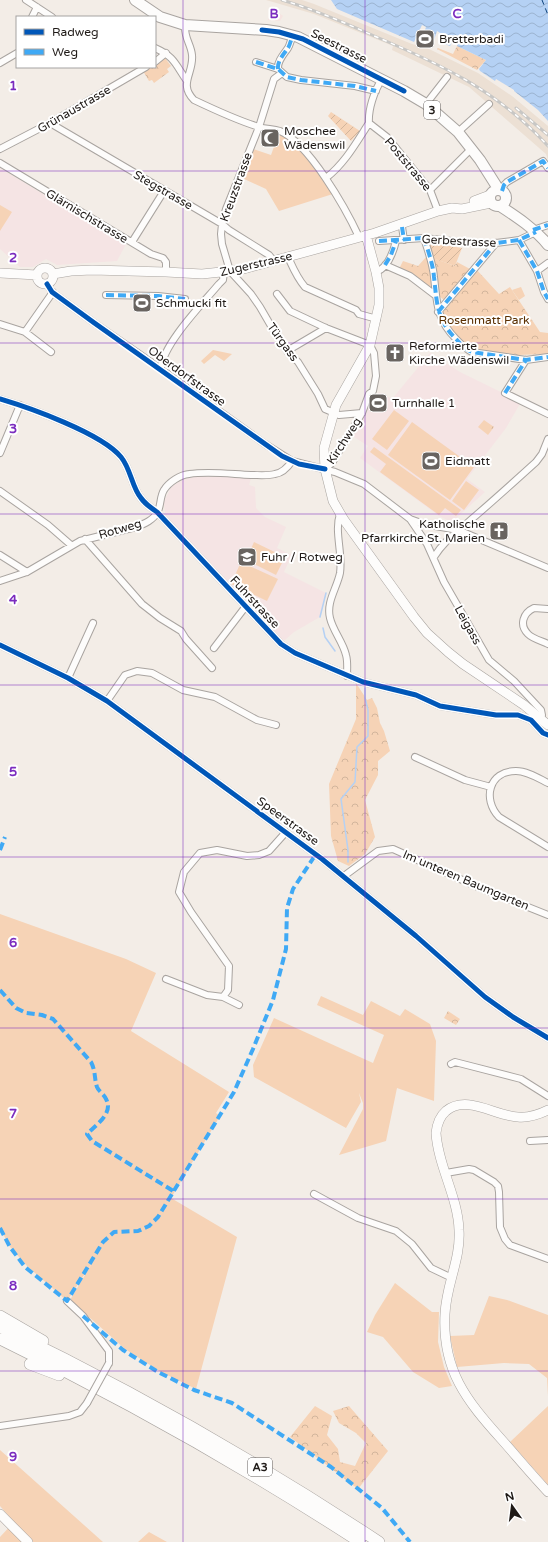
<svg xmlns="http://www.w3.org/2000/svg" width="548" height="1542" viewBox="0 0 548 1542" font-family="'Varela Round',sans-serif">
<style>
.commercial{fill:#f6e4e1}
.education{fill:#f5e4e4}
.built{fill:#ece0d4}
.grass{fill:#f6d3b6}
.forest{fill:url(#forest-crowns)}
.garden{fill:url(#garden-furrows)}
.water{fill:url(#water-waves)}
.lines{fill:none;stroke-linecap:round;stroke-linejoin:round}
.stream{stroke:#b5d1f4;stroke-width:1.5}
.ferry{stroke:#0c417a;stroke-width:1;stroke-dasharray:5 4;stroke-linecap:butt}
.street-casing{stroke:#a9a4a0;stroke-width:8}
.secondary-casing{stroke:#a9a4a0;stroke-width:10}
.primary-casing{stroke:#a9a4a0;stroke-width:12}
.highway-casing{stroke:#a9a4a0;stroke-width:12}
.street{stroke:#fdfcfb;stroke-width:6}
.secondary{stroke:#fdfcfb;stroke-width:9}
.primary{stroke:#fdfcfb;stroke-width:10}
.highway{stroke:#fdfcfb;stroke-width:11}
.rail-casing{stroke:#c8c7c5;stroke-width:3}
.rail{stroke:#fff;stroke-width:1.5;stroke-dasharray:4.5;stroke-linecap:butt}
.street-bridge-casing{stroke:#a9a4a0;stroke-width:8;stroke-linecap:butt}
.street-bridge{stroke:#fdfcfb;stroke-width:6}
.quiet{stroke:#3fa9f5;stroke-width:4;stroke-dasharray:8 4;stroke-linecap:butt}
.cycleway-casing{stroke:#fff;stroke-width:8}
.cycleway{stroke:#0057b8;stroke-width:5}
.grid{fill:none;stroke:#7b2cbf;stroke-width:1;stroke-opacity:0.55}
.labels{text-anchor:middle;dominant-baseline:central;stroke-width:4;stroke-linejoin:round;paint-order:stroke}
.shield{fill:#fff;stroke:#625f5d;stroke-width:1}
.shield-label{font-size:11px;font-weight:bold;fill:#1f1a17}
.poi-label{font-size:12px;fill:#1f1a17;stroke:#fff;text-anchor:start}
.street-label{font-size:12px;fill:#1f1a17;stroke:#fff}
.park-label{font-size:12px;fill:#592f00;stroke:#fff}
.grid-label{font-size:13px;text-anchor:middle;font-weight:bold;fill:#7b2cbf;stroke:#fff;stroke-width:4;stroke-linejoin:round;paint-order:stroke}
</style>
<defs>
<pattern id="forest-crowns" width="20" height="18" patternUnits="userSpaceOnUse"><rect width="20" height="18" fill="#f6d3b6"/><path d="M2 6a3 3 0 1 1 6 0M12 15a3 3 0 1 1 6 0" fill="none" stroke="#d2b59c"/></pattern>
<pattern id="garden-furrows" width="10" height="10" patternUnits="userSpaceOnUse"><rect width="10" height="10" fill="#f6d3b6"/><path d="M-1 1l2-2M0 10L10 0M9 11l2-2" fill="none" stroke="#d2b59c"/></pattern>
<pattern id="water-waves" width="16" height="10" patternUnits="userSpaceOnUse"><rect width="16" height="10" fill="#b5d1f4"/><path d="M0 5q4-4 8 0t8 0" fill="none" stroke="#9bb3d0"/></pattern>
</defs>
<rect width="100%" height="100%" fill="#f3ede7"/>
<!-- commercial -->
<path class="commercial" d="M271,7L283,16L280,21L268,20Z"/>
<!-- education -->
<path class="education" d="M0,168L126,244L117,261L57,265L46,259L33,267H20L0,249Z
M430,353L460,372L521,402L506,428L467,479L485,492L452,522L439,516L360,458L368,446L351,435L379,392L392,399Z
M201,476L251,478L249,485L255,487L256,508L265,517L286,527L277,548L292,555L284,572L326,593L320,617L294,632L285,640L280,639L173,526L165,514L164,502L171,487L179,482L188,478Z"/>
<!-- built -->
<path class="built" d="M266,0H302L314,4L412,44L425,47L478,73L512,96L548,126V160L546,154L469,87L392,50L393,46L314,14Z"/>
<!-- grass -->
<path class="grass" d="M279,133L291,138L336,193L279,211L266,189L240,177L250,148L271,155Z
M0,205L12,212L0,231Z
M521,287L525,296L519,300L512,290Z
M213,350L232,354L224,361L215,355L204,364L201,361Z
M394,410L409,421L387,450L372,439Z
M412,422L474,467L450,500L388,455Z
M374,447L461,510L456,516L445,508L439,515L380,472L386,464L370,452Z
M466,481L479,490L464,510L452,501Z
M254,542L285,557L276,575L246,560Z
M241,562L278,579L267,601L231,584Z
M0,914L126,959L156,973L131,1031L229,1092L216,1113L220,1116L171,1198L237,1237L196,1389L161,1372L125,1349L70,1300L94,1260L67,1301L27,1266L10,1247L0,1228Z
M321,996L363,1015L371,1001L400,1016L405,1009L430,1024L436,1041L434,1101L397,1088L386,1141L339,1155L363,1109V1103L359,1093L361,1102L346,1128L254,1077L253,1065L274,1018L373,1063L384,1035L317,1005Z
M395,1283L432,1312H439L438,1342L444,1367L452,1386L439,1388L413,1372L383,1337L367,1332L375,1315Z
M489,1296L507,1300L548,1315V1396L547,1378L529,1364L504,1363L457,1367L450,1336L474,1335Z
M548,1406V1485L510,1442Z
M0,1450L103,1542H0V1537L14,1522L0,1506Z
M149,1532L167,1542H138Z"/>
<!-- forest -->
<path class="forest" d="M457,46L486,60L477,70L437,49L438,48L453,54Z
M165,58L171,66L167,69L169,72L154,83L152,80L149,81L143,71L151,67H155V65Z
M427,256L455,266L457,262L470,269L444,300L413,275L399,269L403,261L418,266Z
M476,269L499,294L510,287L540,332L548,333V354L517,355L473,349L468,348L446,324L441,311Z
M484,420L494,427L488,435L478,427Z
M356,683L367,700L372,698L377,708L380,723L384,731L390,751L378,761V775L365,800L375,837L365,854L349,866L338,861L331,836L329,784L356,719Z
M448,1011L460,1019L456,1025L444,1018Z
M315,1406L332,1416L327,1435L338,1449L340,1462L355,1466L366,1443L356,1433L339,1423L333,1411L349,1406L388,1451L358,1489L290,1437Z"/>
<!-- garden -->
<path class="garden" d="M331,112L360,131L351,141L328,116Z
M427,242L462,248L455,266L432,258Z"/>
<!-- water -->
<path class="water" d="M331,0H548V121L538,110L514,91V90L496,79L495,81L480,71L479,69L486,60L457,46L459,40L454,38L450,46L439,42L442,34L437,31L434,40L423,35L426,27L422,25L414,42L337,9Z"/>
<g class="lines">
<!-- stream -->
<path class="stream" d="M320,617L326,593
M323,628L325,637L335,651
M348,862V850L341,799L355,782L357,747L368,736V710L365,698V688"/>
<!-- ferry -->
<path class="ferry" d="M542,0L548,15"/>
<!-- street casing -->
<g class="street-casing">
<path id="street" d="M26,0L52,17
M32,17L37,7
M185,25C184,38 191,44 192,55C194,73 178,84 194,100C215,110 236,120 259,127C266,129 273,129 280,131C309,143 346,209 359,237
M155,48C175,57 175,64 187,81
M155,62L166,53
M256,62L278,69L287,77L301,80L355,86L376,91
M0,63L17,53
M278,69C277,61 284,54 288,48C290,45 291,39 293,35
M282,73L274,79L259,127L226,209L222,224L221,234L222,244L230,271L251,294L260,307L278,338L287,351L298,362L318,394L325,409L339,415L362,413
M426,104L447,77
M50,123L222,224L229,230L269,255L274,261
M369,123L387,137L430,190L438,211
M458,132L489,104
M0,149L50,123L146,67
M0,163L151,254L163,258L166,262V272
M326,178C345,163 356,143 369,123C368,110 374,91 382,79
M430,190L472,148
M502,191L504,185L507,182L543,161L548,168
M402,227L404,240
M533,230L548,225
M424,238C428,251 433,264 434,277C437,302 436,319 456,339C461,344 465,349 472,352L526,360L548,357
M519,240L537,271L544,292L548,299
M379,241L424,238L469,243H496L519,240L536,232
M132,242L164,191
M288,257C293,268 297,278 305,287L356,310L359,314L377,319
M385,265L410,276L435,295
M537,271L548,263
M376,272C388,268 393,253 396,241
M47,284L52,292L93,322L161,369L265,444L292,461L335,472L364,484L410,519L424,524L458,530L548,568
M277,294L290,311L326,328L370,345L374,353L376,376L373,391L369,394L362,413L332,463L325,469
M106,295L158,296L185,299
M438,312L496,243
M0,324L25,332L51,352
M25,332L53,292
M287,351L326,328
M526,360L505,393L548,414
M161,369C162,345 203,303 219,284L223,280L224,272
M0,399C30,408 101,433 121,457C131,469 132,488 141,498C145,504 151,508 157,512L281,644L295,653L363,682L416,695L440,706L496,715H518L531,720L543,733L548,735
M0,453L20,405
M0,491L48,525L71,545
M340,514C334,531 343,554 340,573C337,588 326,602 330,618C333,631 343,642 346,655C348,662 347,669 347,676
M410,519L427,544L444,582L489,660L514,681L541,710L542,715L541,718
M85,539L142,604L160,618L181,631L186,639L212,668
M0,555L27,572
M434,557C445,539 458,532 473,518C494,500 515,481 536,462L542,454L548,439
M0,581L27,572L80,541L136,527C144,524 154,520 158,511C161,505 160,496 164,490C169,482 180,475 189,474C209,471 230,474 251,475C259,475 268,476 275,474C282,473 288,467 292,461
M548,609L534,608C523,613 519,625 528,634C533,639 542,641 548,644
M0,645L68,678L107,701L322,859L416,936L485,997L513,1017L548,1038
M214,648L246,606
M68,678L93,623
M107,701L125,675L137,671L152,673L183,690L215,697L257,720L276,725
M415,757L465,780L491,787
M548,783C538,778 527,771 516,771C489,771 482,799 499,817L548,847
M344,876L378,851L393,849L478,887L548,915
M166,979L207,995L223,997L228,990L229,966L191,912L179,892L184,872L200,853L217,850L247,856L259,855L269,851L286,832
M223,997L239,1005
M451,1064L455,1062L521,1079L548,1096
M530,1141L548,1140
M446,1173L469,1169L474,1170L494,1182L498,1186L499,1192L500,1227L505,1239L510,1245L548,1259
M314,1194L358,1218L396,1231L412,1244L431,1268L452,1278
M67,1301L83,1316L109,1351V1363
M0,1426L69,1416L80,1412L87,1403"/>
</g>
<!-- secondary casing -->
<g class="secondary-casing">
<path id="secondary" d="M474,201L490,195
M366,235L376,272L379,288V305L370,345L336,405L324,448L325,469L333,501L344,520L414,617L427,633L448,652L463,664L524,705L548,725
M37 276a8 8 0 1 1 16 0a8 8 0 1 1-16 0Z
M0,273L37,275
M53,274L71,271L92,270L166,272L202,274L240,270L375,233L438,211L452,208L462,209L491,203
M548,1110C538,1115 529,1118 518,1117C495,1116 467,1094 446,1111C439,1117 437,1124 436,1133C438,1166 458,1197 459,1230C461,1259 446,1285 445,1314C442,1370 466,1400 502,1440C517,1457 532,1475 548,1492
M0,1514L28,1542"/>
</g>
<!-- primary casing -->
<g class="primary-casing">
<path id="primary" d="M135,0L160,17L185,25L266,30L279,32L298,37L404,91L426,104L458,132L480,160L499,190
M490 198a8 8 0 1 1 16 0a8 8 0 1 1-16 0Z
M500,206C517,217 535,229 548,245"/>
</g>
<!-- highway casing -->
<g class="highway-casing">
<path id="highway" d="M0,1316L43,1341
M0,1327C131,1390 258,1462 379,1542
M0,1339C124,1399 244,1467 360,1542
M30,1364L59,1375"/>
</g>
<!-- street -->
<use href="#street" class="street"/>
<!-- secondary -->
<use href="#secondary" class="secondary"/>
<!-- primary -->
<use href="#primary" class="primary"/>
<!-- highway -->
<use href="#highway" class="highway"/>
<!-- rail casing -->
<g class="rail-casing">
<path id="rail" d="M282,0C313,9 343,22 372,35C440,64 497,90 548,146
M516,108L548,135"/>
</g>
<!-- rail -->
<use href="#rail" class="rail"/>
<!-- street-bridge casing -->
<g class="street-bridge-casing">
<path id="street-bridge" d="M87,1403L109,1363"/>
</g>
<!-- street-bridge -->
<use href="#street-bridge" class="street-bridge"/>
<!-- quiet -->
<path class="quiet" d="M256,62L278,69L287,77L301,80L355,86L376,91
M278,69C277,61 284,54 288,48C290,45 291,39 293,35
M502,191L504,185L507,182L543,161L548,168
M402,227L404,240
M533,230L548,225
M424,238C428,251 433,264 434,277C437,302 436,319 456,339C461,344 465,349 472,352L526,360L548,357
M519,240L537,271L544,292L548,299
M379,241L424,238L469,243H496L519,240L536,232
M385,265L391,255L396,241
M106,295L158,296L185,299
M438,312L496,243
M505,393L526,360
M0,850L5,837
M0,990L16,1008L26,1013L42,1015L53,1019L91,1062C96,1072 94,1078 97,1087C99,1092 104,1094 106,1099C114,1113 96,1125 87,1134L92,1141L175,1192
M0,1228L10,1247L25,1267L67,1301L103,1242L114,1232L138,1231L149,1226L158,1217L234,1092L253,1049L273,1000L286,949L287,908L293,889L316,854
M83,1316L123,1350L158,1372L194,1390L232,1403L331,1467L382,1508L410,1542"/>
<!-- cycleway casing -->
<g class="cycleway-casing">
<path id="cycleway" d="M262,30L279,32L303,39L404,91
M47,284L52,292L93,322L282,456L299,464L325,469
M0,399C30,408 101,433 121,457C131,469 132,488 141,498C145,504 151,508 157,512L281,644L295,653L363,682L416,695L440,706L496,715H518L531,720L543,733L548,735
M0,645L68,678L107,701L322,859L416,936L485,997L513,1017L548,1038"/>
</g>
<!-- cycleway -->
<use href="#cycleway" class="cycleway"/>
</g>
<!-- grid -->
<path class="grid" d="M183,0V1542M365,0V1542M0,171H548M0,343H548M0,514H548M0,685H548M0,857H548M0,1028H548M0,1199H548M0,1371H548"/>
<!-- icons -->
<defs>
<g id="stadium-square" transform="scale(1)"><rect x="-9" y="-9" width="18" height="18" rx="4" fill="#696460" stroke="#fff"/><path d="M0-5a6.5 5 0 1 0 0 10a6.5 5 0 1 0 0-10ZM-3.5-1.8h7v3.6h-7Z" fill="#fff"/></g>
<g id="mosque-square" transform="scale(1)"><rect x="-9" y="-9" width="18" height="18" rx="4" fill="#696460" stroke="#fff"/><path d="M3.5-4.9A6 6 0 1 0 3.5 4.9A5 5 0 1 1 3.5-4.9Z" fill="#fff"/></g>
<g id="church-square" transform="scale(1)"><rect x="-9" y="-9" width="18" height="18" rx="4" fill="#696460" stroke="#fff"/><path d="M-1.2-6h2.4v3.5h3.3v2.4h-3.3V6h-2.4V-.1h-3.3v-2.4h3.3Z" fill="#fff"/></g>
<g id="school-square" transform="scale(1)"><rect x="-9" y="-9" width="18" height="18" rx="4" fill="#696460" stroke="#fff"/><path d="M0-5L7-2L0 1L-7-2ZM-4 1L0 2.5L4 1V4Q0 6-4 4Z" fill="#fff"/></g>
</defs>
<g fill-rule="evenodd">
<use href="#stadium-square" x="425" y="39"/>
<use href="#mosque-square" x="270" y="138"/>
<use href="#stadium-square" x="142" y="303"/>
<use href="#church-square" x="395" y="353"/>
<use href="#stadium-square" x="378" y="403"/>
<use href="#stadium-square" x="431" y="461"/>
<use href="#church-square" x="499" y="531"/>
<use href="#school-square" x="247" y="557"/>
</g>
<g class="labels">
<!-- shield labels -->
<g class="shield">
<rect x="424" y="101" width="16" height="18" rx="3"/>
<rect x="248" y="1458" width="24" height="18" rx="3"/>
</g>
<g class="shield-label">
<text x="432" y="110">3</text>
<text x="260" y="1467">A3</text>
</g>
<!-- poi labels -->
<g class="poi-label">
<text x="439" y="39">Bretterbadi</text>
<text x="284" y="131">Moschee<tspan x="284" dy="14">Wädenswil</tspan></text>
<text x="156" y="303">Schmucki fit</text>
<text x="409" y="346">Reformierte<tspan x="409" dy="14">Kirche Wädenswil</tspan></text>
<text x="392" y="403">Turnhalle 1</text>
<text x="445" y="461">Eidmatt</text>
<text x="485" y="524" text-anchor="end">Katholische<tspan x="485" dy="14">Pfarrkirche St. Marien</tspan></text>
<text x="261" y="557">Fuhr / Rotweg</text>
</g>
<!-- street labels -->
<g class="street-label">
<text transform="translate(339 46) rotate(27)">Seestrasse</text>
<text transform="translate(74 109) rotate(-30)">Grünaustrasse</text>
<text transform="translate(408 164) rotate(50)">Poststrasse</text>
<text transform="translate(236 187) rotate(-70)">Kreuzstrasse</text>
<text transform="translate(163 190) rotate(30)">Stegstrasse</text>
<text transform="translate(87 216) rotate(31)">Glärnischstrasse</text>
<text transform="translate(459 241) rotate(3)">Gerbestrasse</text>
<text transform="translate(256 264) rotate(-13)">Zugerstrasse</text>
<text transform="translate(283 342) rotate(54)">Türgass</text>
<text transform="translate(187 376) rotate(36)">Oberdorfstrasse</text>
<text transform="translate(344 441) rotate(-57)">Kirchweg</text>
<text transform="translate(120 529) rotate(-16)">Rotweg</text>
<text transform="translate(255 602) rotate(47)">Fuhrstrasse</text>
<text transform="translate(468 625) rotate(61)">Leigass</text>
<text transform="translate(288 821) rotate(36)">Speerstrasse</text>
<text transform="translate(466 880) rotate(23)">Im unteren Baumgarten</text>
</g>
<!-- park labels -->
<g class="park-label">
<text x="484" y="320">Rosenmatt Park</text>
</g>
</g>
<g class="grid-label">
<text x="274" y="18">B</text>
<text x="457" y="18">C</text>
<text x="13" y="90">1</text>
<text x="13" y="262">2</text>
<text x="13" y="433">3</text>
<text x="13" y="604">4</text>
<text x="13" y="776">5</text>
<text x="13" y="947">6</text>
<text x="13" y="1118">7</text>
<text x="13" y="1290">8</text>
<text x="13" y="1461">9</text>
</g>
<!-- legend -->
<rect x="16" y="16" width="140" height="52" fill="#ffffff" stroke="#a5a3a2"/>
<rect x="24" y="29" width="20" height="6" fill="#0057b8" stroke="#a5a3a2"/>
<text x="52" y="36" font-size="12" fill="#1f1a17">Radweg</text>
<rect x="24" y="49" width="20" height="6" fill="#3fa9f5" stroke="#a5a3a2"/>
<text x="52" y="56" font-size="12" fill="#1f1a17">Weg</text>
<!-- north arrow -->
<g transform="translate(512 1506) rotate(346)" stroke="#ffffff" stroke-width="3" paint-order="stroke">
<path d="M0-3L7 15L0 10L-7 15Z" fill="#1f1a17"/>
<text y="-6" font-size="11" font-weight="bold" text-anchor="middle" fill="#1f1a17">N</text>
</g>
</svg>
